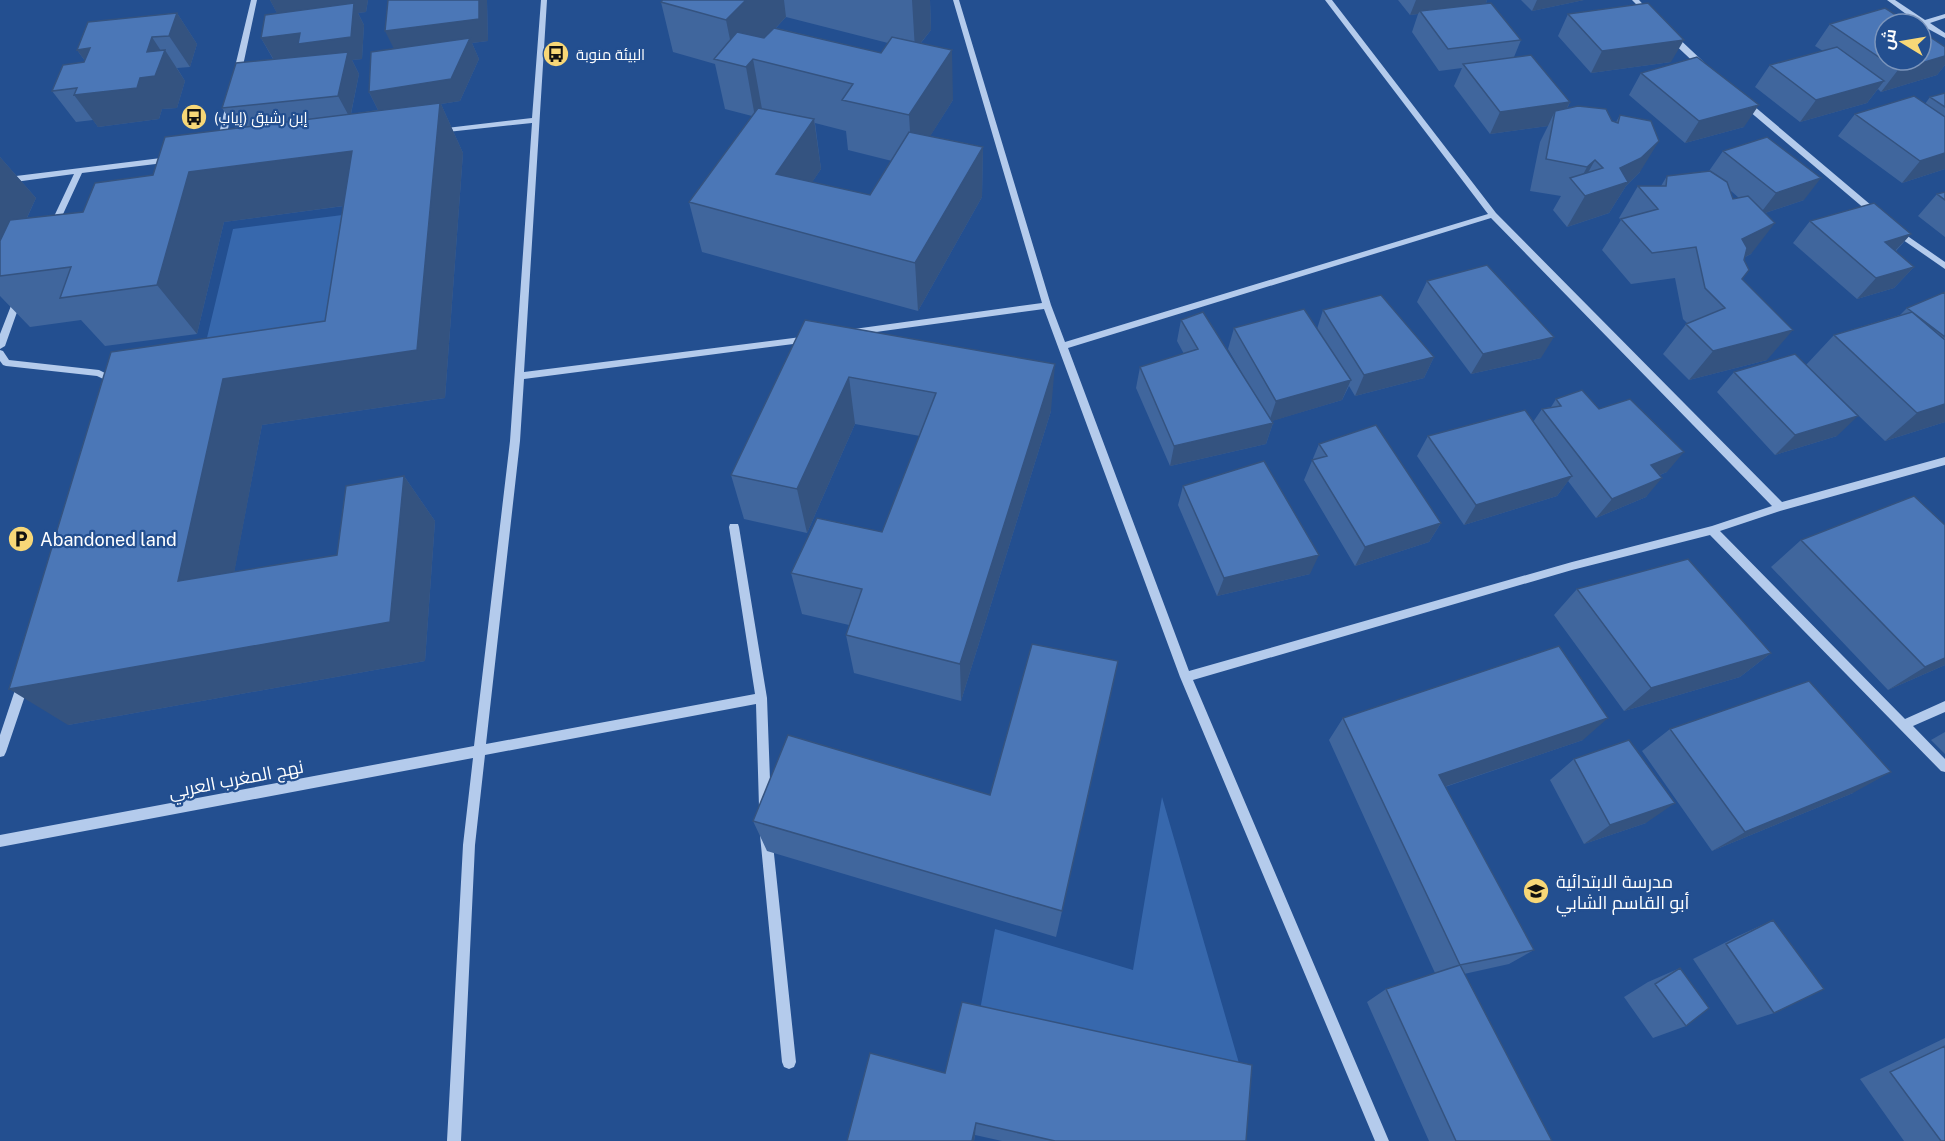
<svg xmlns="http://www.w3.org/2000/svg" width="1945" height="1141" viewBox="0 0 1945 1141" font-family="'Public Sans',Cairo,sans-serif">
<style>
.green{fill:#3768ad}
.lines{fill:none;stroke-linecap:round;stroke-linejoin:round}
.minor{fill:#b4cbec;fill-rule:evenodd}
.wall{fill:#40669d;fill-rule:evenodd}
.shaded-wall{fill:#345380}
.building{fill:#4b77b7;stroke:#345380;stroke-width:1.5}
.labels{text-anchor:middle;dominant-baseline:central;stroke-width:4.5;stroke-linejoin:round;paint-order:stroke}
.far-poi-label{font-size:15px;fill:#fff;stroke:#234f90;text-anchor:start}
.poi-label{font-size:18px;fill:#fff;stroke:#234f90;text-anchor:start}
.street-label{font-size:18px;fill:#fff;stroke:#234f90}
</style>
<rect width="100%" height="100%" fill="#234f90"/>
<!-- green -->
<path class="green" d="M366,212L347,349L199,371L233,229Z
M1162,797L1245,1084L978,1021L995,929L1133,970Z"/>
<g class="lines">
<!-- minor -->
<path class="minor" d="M251,0H257L241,75L237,77L233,75Z
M541,0H547L524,372L809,336L814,339L809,342L524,379L520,441L486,744L755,694L729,527L730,524H738L739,527L767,698L771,807L769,811L765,813L761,811L759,807L756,704L485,755L475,845L461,1141H447L463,845L473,758L0,847V835L474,746L510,441L532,123L438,133L434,131L438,129L532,118Z
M953,0H959L1051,305L1065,342L1488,214L1325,0H1332L1496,213L1782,502L1945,457V465L1780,511L1720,531L1905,719L1945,701V712L1913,726L1945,759V772L1941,771L1710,535L1572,570L1193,680L1389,1141H1375L1180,677L1044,309L854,335L849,332L854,329L1042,303ZM1491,218L1772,506L1712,526L1572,562L1189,671L1068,348Z
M1632,0H1639L1650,12V14H1646Z
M1887,0H1895L1925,20L1945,14V18L1930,23L1945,33V38L1921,25Z
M1669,35H1675L1707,65V69H1701L1669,39Z
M227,100L234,102L225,142L221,144L217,142Z
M1742,101H1748L1878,211V215H1872L1742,105Z
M169,157L173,160L172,162L82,173L58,225L54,228L50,225L74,174L0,184V178Z
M1896,228L1945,262V269L1893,233V229Z
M18,295L22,298L5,346L0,349V334L14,298Z
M0,350L3,351L9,360L99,370L119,380L121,382L116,385L97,376L6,366L3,365L0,361Z
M23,679L27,680L29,684L6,752L4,756L0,757V735L17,684L19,680Z
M766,829L770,831L772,835L796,1062L794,1067L789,1069L784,1067L782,1062L760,835L762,831Z"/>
</g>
<!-- wall -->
<path class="wall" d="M270,0H368L366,12L358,13L364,25L362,59L352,60L359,74L351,114L378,110L369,92L394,48L388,0H487V1L488,41L472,43L479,59L460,101L441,104L463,153L445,398L262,425L234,572L337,555L404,476L435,521L425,661L68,725L325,321L344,206L224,222L197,334L105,346L81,320L30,327L0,296V157L36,198L27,218L83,212L153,175L235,128L222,108L273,59L261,38L277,13Z
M663,0H930L931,30L921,43L953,100L930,136L983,147L982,197L918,311L702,252L689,202L752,116L725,109L715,64L673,52L661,2ZM786,17L888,43L881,53L776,28ZM815,123L846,131L848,150L892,161L870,195L812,182L821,169Z
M1398,0H1487L1486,3L1521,40L1514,57L1570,102L1567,109L1616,122L1620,115L1640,172L1626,186L1609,213L1567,227L1553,210L1561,196L1530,191L1540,142L1548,126L1490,134L1454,86L1462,68L1439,71L1412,32L1418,14L1410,15Z
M1521,0H1584L1532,11Z
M177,13L197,44L190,67L177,68L185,81L177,108L162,109L159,119L98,127L93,120L76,122L52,91L84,62L85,61L77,50Z
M1568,14L1671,62L1591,73L1558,36Z
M1830,24L1945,47V65L1937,75L1881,92L1878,89L1867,103L1800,122L1755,87L1770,65L1823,51L1815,46Z
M1641,73L1744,127L1685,143L1629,95Z
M1945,93V169L1902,183L1838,136L1855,114L1925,104L1930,97Z
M1723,151L1804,200L1765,213L1751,254L1745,257L1743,279L1767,360L1689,380L1663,354L1687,323L1683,319L1675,278L1631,284L1602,250L1621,220L1619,218L1638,186H1661L1667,176L1709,171ZM1730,191H1731L1739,198L1733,199Z
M1945,192V237L1918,216L1937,194Z
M1810,221L1911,234L1896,251L1914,267L1894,288L1857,299L1793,243Z
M1427,281L1541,358L1471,374L1417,302Z
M1945,292V422L1885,441L1807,366L1837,436L1775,455L1717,392L1734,372L1806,365L1834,335L1900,315L1907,308Z
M1323,310L1434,357L1424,378L1355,396L1349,386L1342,400L1271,421L1273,423L1266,444L1170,466L1136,388L1140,367L1184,354L1177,341L1181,320L1242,373L1228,349L1234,328L1317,329Z
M805,320L1051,411L961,701L854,673L846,635L849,625L802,614L791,573L882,532L920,436L855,424L807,533L744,519L731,475Z
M1556,399L1599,409L1667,472L1660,475L1646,497L1596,518L1568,481L1557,496L1464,525L1417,456L1428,436L1533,422L1542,409L1551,407Z
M1319,444L1441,523L1429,542L1355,566L1304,480Z
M1183,486L1310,574L1217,596L1178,505Z
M1801,540L1945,665L1888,690L1771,567Z
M1577,589L1771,653L1740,677L1624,711L1554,615Z
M1343,718L1583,740L1445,787L1534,950L1509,964L1464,974L1552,1141H1429L1367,1002L1386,989L1435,973L1329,740Z
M1670,729L1853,793L1712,851L1642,751Z
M1945,732V754L1931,740Z
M1574,759L1646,823L1584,844L1550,780Z
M990,795L1062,911L1056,937L767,851L753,821Z
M1773,920L1774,1013L1737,1025L1693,959L1738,936Z
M1680,968L1686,1026L1653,1038L1624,997L1648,982Z
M1945,1038V1141H1904L1860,1079Z
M945,1073L1246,1141H1002L975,1135L974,1141H847Z"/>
<!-- shaded-wall -->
<path class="shaded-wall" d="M270,0H368L366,12L358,13L364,25L362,59L352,60L359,74L350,118L338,96L274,60L261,38L300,33L351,37L281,21Z
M479,0H487V1L488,41L472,43L479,59L460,101L441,104L463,153L445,398L262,425L225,622L178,581L223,379L417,350L380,114L369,92L396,53L385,31Z
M746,0H784L786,17L740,66L735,64L726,20Z
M912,0H930L931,30L915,50Z
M1416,0H1487L1485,5L1420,11L1418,14L1410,15Z
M1537,0H1584L1532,11Z
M177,13L197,44L190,67L169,36Z
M152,37L163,54L165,50L185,81L177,108L162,109L159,119L98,127L74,95L140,78L147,52Z
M1684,40L1671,62L1591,73L1602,51Z
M90,48L100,81L77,50Z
M952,50L953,100L912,165L909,115Z
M1945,56V65L1937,75L1881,92L1898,70Z
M753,59L762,109L755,117L746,67Z
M1884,81L1867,103L1800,122L1816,100Z
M1570,102L1559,124L1555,111L1548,126L1490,134L1500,112Z
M1759,105L1744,127L1685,143L1699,121Z
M814,119L821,169L785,223L776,174Z
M1659,141L1640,172L1626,186L1609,213L1567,227L1585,196L1620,168Z
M983,147L982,197L918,311L915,263Z
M352,151L380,201L224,222L197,334L157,285L189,172Z
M1945,153V169L1902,183L1920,161Z
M0,157L36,198L0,276Z
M1595,160L1579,189L1577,186L1587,167Z
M1821,178L1804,200L1759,215L1776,193Z
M1775,223L1751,254L1719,269L1742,239Z
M1911,234L1891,255L1885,242Z
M1914,267L1894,288L1857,299L1876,278Z
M1793,330L1767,360L1689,380L1713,351Z
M1554,337L1541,358L1471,374L1483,354Z
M1434,357L1424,378L1355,396L1364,375Z
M1055,364L1051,411L961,701L960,664Z
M849,377L855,424L807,533L797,489Z
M1351,380L1342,400L1269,422L1276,401Z
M1945,404V422L1885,441L1917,413Z
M1858,416L1837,436L1775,455L1795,435Z
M1273,423L1266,444L1170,466L1174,446Z
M1684,452L1667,472L1634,485L1651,465Z
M404,476L435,521L425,661L68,725L9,689L390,622Z
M1572,476L1557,496L1464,525L1476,505Z
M1662,478L1646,497L1596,518L1612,499Z
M1441,523L1429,542L1355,566L1365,547Z
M1319,555L1310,574L1217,596L1224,578Z
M1771,653L1740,677L1624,711L1651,688Z
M1945,658V665L1888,690L1925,667Z
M1608,718L1583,740L1420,795L1439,775Z
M1891,772L1853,793L1712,851L1745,832Z
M1675,803L1646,823L1584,844L1610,825Z
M976,1123L975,1135L974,1141H972Z"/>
<!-- building -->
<path class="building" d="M388,0H479V19L385,31Z
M663,0H746L726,20L661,2Z
M354,3L351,37L298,44L300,33L261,38L265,15Z
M1491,3L1521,40L1448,49L1420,11Z
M1648,3L1684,40L1602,51L1568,14Z
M1885,8L1910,24H1885V60H1921V31L1945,47V56L1898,70L1830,24Z
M177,13L169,36L152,37L147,52L165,50L155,76L140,78L137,88L74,95L77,88L52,91L63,65L84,62L90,48L77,50L88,22Z
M774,28L881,53L892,37L952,50L909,115L842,100L853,84L753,59L746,67L714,59L737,32L764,38Z
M470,38L451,79L369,92L371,52Z
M1837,47L1884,81L1816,100L1770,65Z
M348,52L338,96L222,108L236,63Z
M1531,55L1570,102L1500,112L1463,64Z
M1697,57L1759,105L1699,121L1641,73Z
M1945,93V107L1930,97Z
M1914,96L1945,117V153L1920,161L1855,114Z
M440,103L417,350L223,379L178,581L337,555L346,486L404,476L390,622L9,689L111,352L325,321L352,151L189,172L157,285L60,298L71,267L0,276V241L10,220L83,212L95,183L153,175L165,137Z
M1578,106L1606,109L1612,121L1618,123L1620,115L1651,121L1659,141L1641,158L1620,168L1628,182L1585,196L1570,178L1603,168L1595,160L1587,167L1546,159L1555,111Z
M758,108L814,119L776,174L870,195L909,132L983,147L915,263L689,202Z
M1767,137L1821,178L1776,193L1723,151Z
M1710,171L1727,182L1733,199L1748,196L1775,223L1742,239L1747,248L1744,260L1749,270L1742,279L1793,330L1713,351L1686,324L1725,308L1705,288L1696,247L1652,253L1621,219L1658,209L1638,186H1666L1667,176Z
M1945,192V200L1937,194Z
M1874,203L1911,234L1885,242L1914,267L1876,278L1810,221Z
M1487,265L1554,337L1483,354L1427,281Z
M1945,292V337L1907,308Z
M1381,295L1434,357L1364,375L1323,310Z
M1304,309L1351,380L1276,401L1234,328Z
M1203,312L1273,423L1174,446L1140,367L1198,349L1181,320Z
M1912,312L1945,340V404L1917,413L1834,335Z
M805,320L1055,364L960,664L846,635L862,589L791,573L817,518L882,532L936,393L849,377L797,489L731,475Z
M1795,354L1858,416L1795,435L1734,372Z
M1582,390L1599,409L1630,399L1684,452L1651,465L1662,478L1612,499L1542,409L1561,406L1556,399Z
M1525,410L1572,476L1476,505L1428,436Z
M1376,425L1441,523L1365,547L1312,460L1327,456L1319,444Z
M1264,461L1319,555L1224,578L1183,486Z
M1914,496L1945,525V658L1925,667L1801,540Z
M1688,559L1771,653L1651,688L1577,589Z
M1032,644L1118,661L1062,911L753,821L788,735L990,795Z
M1559,646L1608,718L1439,775L1534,950L1460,965L1343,718Z
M1809,681L1891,772L1745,832L1670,729Z
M1629,740L1675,803L1610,825L1574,759Z
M1773,920L1824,989L1774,1013L1726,944Z
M1460,965L1552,1141H1456L1386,989Z
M1680,968L1709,1008L1686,1026L1655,984Z
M962,1002L1252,1065L1246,1141H1055L976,1123L972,1141H847L870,1053L945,1073Z
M1945,1046V1141H1941L1890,1072Z"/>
<!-- icons -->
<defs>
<g id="bus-disc" transform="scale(1.35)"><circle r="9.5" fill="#f7d777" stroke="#234f90"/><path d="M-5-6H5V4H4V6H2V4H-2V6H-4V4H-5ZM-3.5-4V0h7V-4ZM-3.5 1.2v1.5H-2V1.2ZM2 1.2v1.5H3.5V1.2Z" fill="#111"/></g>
<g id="parking-disc" transform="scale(1.35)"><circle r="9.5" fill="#f7d777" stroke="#234f90"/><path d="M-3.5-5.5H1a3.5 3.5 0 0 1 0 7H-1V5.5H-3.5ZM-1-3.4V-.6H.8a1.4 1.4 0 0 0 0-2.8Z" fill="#111"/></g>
<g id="school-disc" transform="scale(1.35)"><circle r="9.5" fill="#f7d777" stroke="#234f90"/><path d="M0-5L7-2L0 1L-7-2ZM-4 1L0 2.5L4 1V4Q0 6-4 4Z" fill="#111"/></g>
</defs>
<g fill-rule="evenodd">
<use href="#bus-disc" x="556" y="54"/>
<use href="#bus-disc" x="194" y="117"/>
<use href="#parking-disc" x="21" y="539"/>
<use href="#school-disc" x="1536" y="891"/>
</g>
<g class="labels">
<!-- far-poi labels -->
<g class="far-poi-label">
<text x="576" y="54">البيئة منوبة</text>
<text x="214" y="117">إبن رشيق (إياب)</text>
</g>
<!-- poi labels -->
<g class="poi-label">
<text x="40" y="539">Abandoned land</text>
<text x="1556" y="881">مدرسة الابتدائية<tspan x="1556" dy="21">أبو القاسم الشابي</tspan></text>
</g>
<!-- street labels -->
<g class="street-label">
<text transform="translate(236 779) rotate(-11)">نهج المغرب العربي</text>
</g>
</g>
<!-- north arrow -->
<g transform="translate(1903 42) rotate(281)"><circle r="28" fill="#234f90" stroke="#7b95bc" stroke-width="1.5"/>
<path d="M0-4.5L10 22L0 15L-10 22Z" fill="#f7d777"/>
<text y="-9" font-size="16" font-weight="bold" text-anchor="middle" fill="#ffffff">ش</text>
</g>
</svg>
